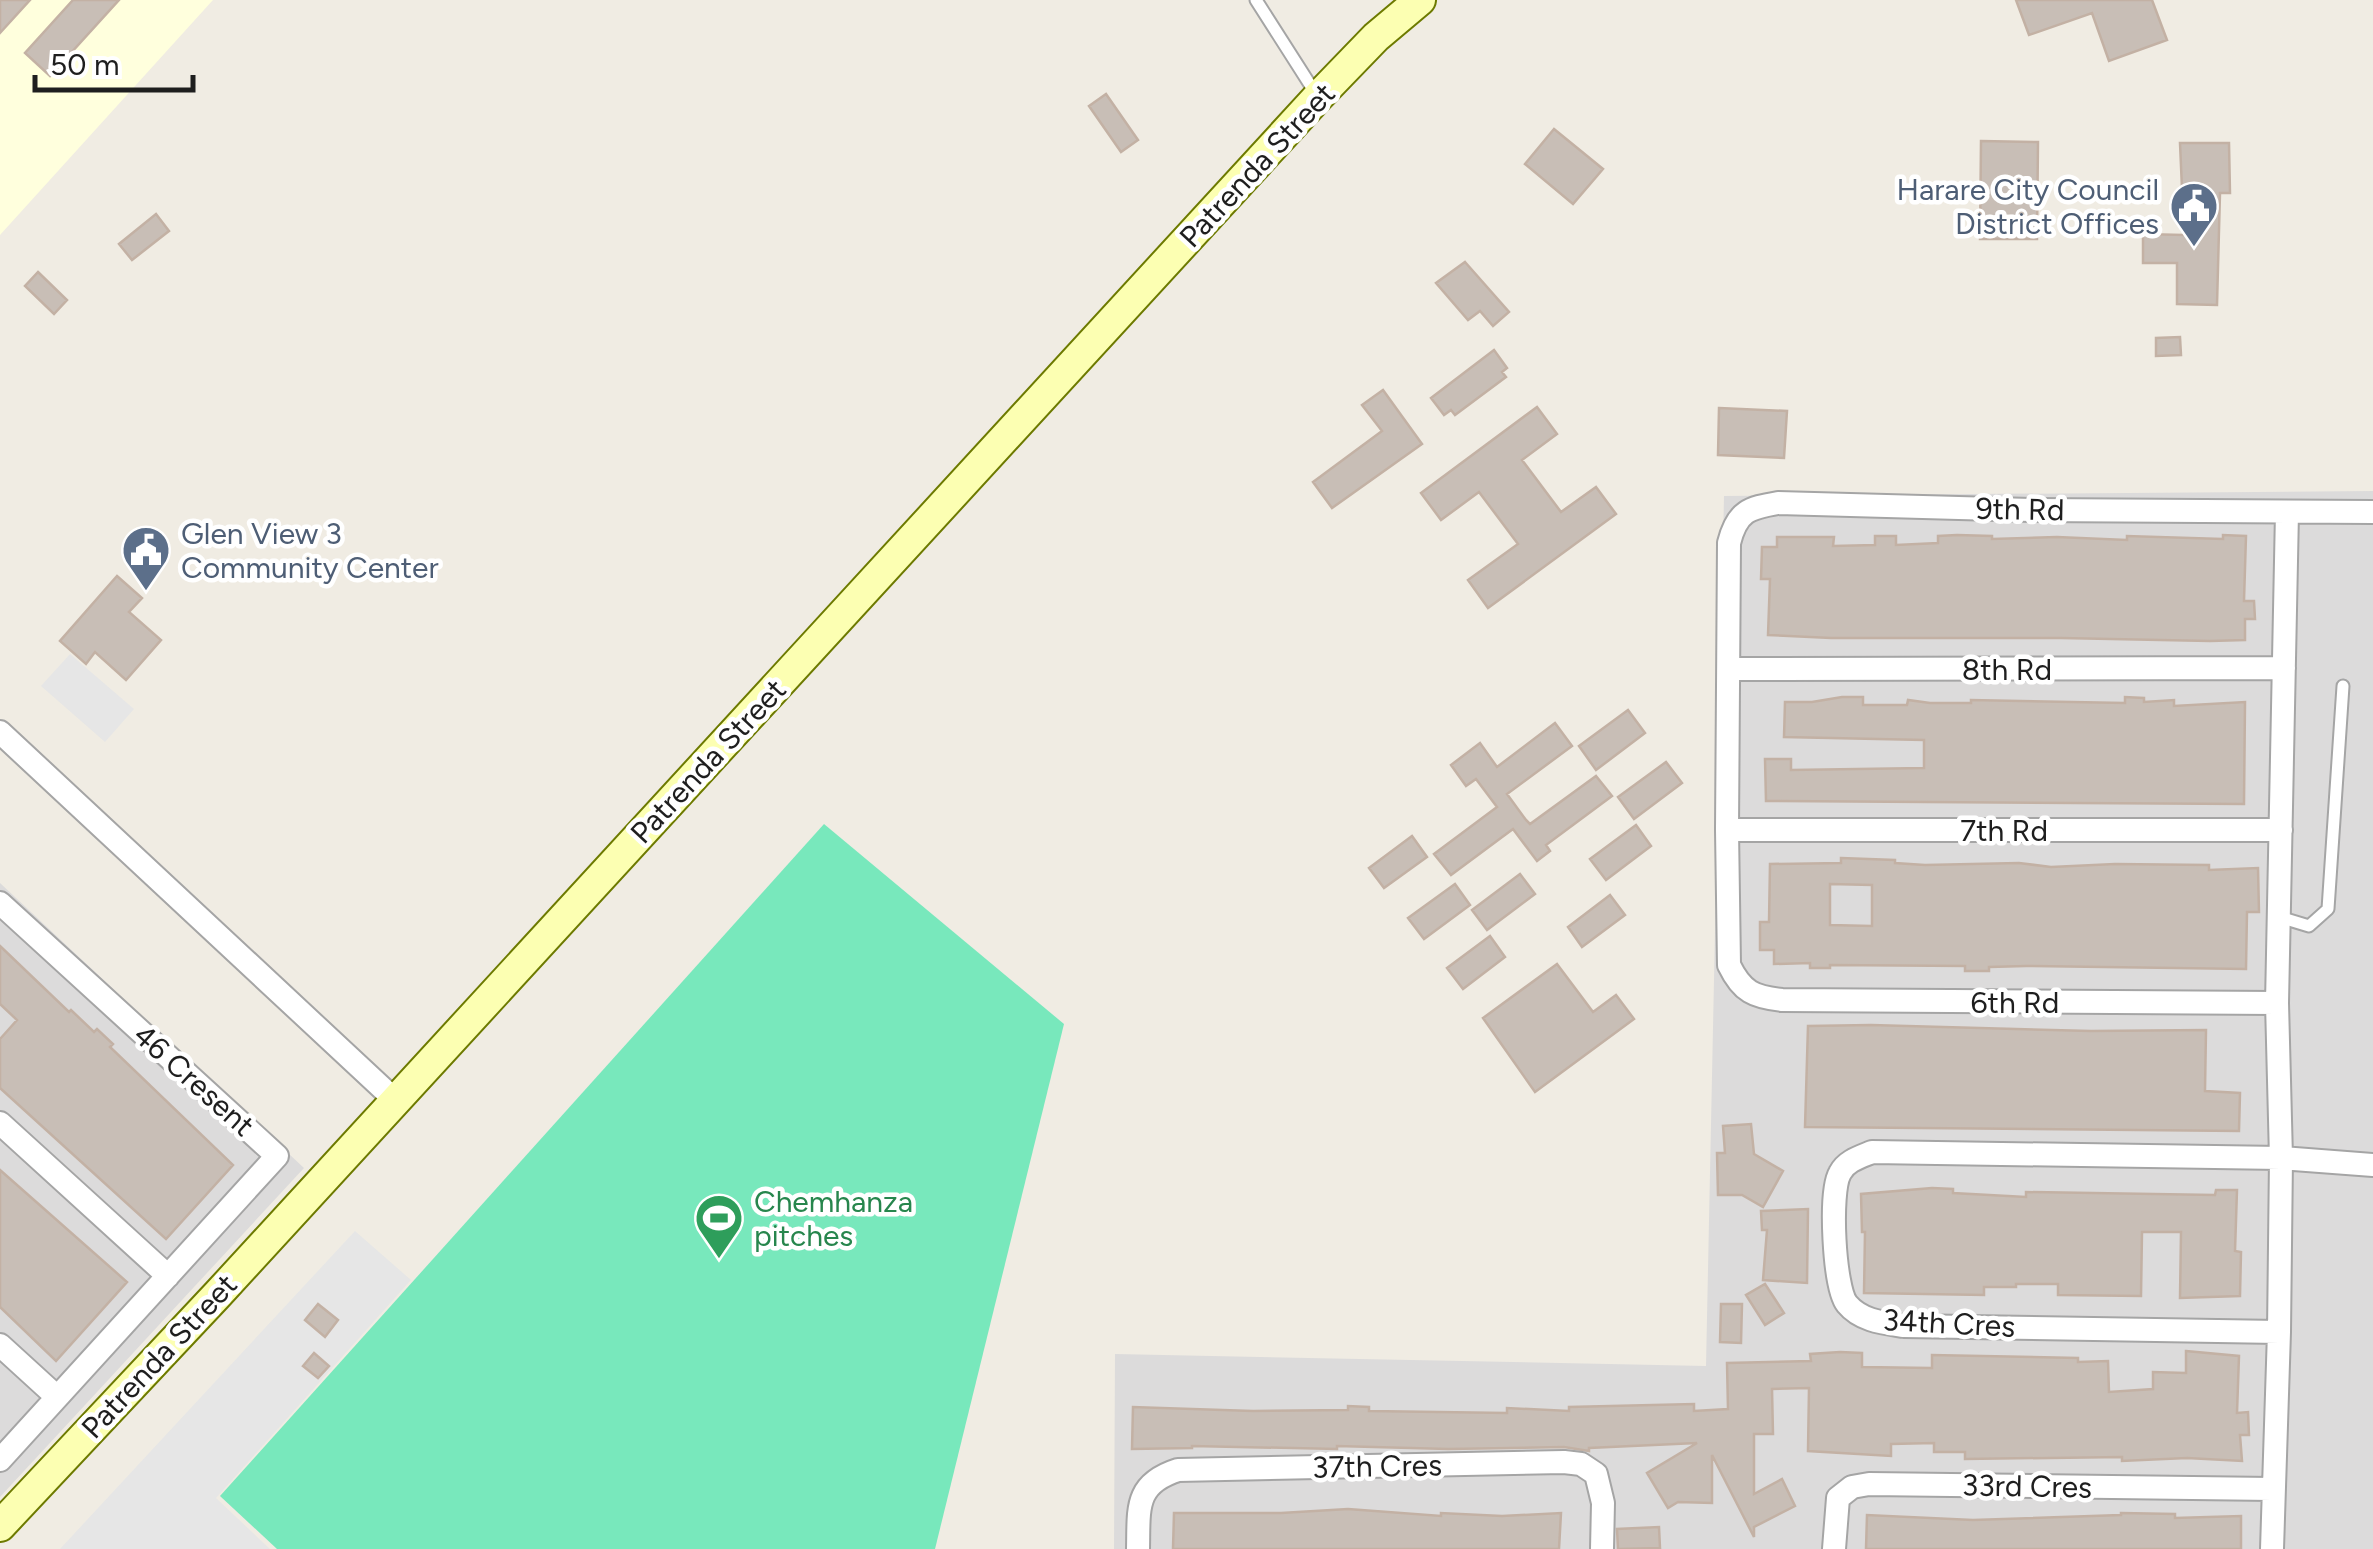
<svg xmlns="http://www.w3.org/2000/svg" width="2373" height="1549" viewBox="0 0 2373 1549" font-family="Figtree,sans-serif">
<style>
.residential{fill:#dcdbdb}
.education{fill:#ffd}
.pitch{fill:#78e8bc}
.parking{fill:#e6e6e6}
.building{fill:#c8beb6;stroke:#c3b1a4;stroke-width:2.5;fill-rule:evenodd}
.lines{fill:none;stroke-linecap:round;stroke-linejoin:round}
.lane-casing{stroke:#a5a5a5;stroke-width:15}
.street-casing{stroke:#a5a5a5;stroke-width:26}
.secondary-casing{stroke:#6d7a00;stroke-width:34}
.lane{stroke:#fff;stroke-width:11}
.street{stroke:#fff;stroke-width:22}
.secondary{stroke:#fcffb2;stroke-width:30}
.labels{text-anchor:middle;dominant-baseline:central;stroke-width:9;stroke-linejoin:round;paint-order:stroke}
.street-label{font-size:30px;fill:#1e1e1e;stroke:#fff}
.service-label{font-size:30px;fill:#4e5e75;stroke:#fff;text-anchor:end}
.leisure-label{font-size:30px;fill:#27864d;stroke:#fff;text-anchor:start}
</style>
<rect width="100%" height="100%" fill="#f0ece3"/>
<!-- residential -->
<path class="residential" d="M2373,491V1549H1114L1115,1354L1706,1366L1724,496Z
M0,883L304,1168L0,1497Z"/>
<!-- education -->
<path class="education" d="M0,0H213L0,235Z"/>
<!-- pitch -->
<path class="pitch" d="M824,824L1064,1024L935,1549H277L220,1496Z"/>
<!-- parking -->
<path class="parking" d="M70,654L134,709L105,742L41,686Z
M355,1231L411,1280L216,1498L270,1549H60Z"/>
<!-- building -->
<path class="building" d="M0,0H30L0,33Z
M73,0H119L50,76L25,53Z
M2016,0H2152L2167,40L2109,61L2092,13L2029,35Z
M1106,94L1138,140L1121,152L1089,106Z
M1554,129L1603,169L1573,204L1525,164Z
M1981,141L2038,142L2037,239H1980Z
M2180,143H2229L2230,193H2220L2217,305L2177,304V263H2143V234L2184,235Z
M156,214L169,231L132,260L119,244Z
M1465,262L1509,312L1493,326L1480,311L1468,320L1436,283Z
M38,272L67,300L54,314L25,286Z
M2180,337L2181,355L2156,356V338Z
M1494,350L1507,368L1502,372L1506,377L1455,415L1451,410L1444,415L1431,398Z
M1383,390L1422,444L1332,508L1313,482L1382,431L1362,405Z
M1537,407L1557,434L1522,460L1561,512L1596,487L1616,514L1488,608L1468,580L1518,544L1479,492L1441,520L1421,493Z
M1719,408L1787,411L1784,458L1718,455Z
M1957,535L1992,536V539L2057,537L2127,540V536L2223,539V535L2246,536L2244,601H2254L2255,619H2245V640L2210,641L2061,638H1831L1768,635L1770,579H1761L1762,547H1777V537H1834L1833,546L1875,545V536H1896V545L1938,543V536Z
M117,576L142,598L129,612L161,640L126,680L95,652L86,664L60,641Z
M1842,697H1863V705H1907L1908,700L1930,703H1971V700L2125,703V697L2144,698V702L2174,700V706L2245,702L2244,804L1766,801L1765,759H1791V770L1924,768V740L1784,737L1785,702H1812Z
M1628,710L1645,733L1596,770L1579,746Z
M1555,723L1572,746L1507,794L1526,820L1530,824L1596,776L1612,796L1546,845L1550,851L1537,861L1513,829L1451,875L1434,854L1497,807L1476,779L1466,786L1451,765L1480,743L1497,767Z
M1666,762L1682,783L1634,819L1618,797Z
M1636,825L1651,846L1606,880L1590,859Z
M1412,836L1427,857L1384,888L1369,868Z
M1841,858L1895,860V863L1925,865L2019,863L2051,867L2115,864L2209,865V870L2258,868L2259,912H2247L2246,969L2026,966L1989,967V971H1965V966L1830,965V968H1810V963L1774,964V950H1760V922H1769L1770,864L1841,863ZM1830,884L1872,885V926L1830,925Z
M1520,874L1535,894L1487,930L1472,910Z
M1455,884L1470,905L1424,939L1408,918Z
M1610,895L1625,915L1582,947L1568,927Z
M1490,936L1505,957L1463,989L1447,968Z
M0,946L69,1012L71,1010L94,1032L97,1029L113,1044L110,1047L233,1165L166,1239L0,1088V1039L17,1020L0,1004Z
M1557,964L1593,1012L1616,995L1634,1019L1535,1092L1483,1018Z
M1871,1025L2091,1031L2206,1030L2205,1091L2240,1093L2239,1131L1805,1127L1808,1026Z
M1751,1124L1754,1154L1783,1171L1763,1207L1742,1195H1718L1717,1153H1725L1723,1126Z
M0,1170L127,1282L56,1361L0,1307Z
M1932,1188L1953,1189V1193L2026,1197V1192L2215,1195L2216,1190H2237L2235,1251L2241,1252L2240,1296L2180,1298L2181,1232H2142L2141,1296L2058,1295V1284H2016V1287H1984V1295L1864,1293L1865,1232H1862L1861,1194Z
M1808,1209L1807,1283L1763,1280L1767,1230H1762L1761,1211Z
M1765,1284L1784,1313L1765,1325L1746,1295Z
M318,1304L338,1320L325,1337L305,1320Z
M1721,1304H1742L1741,1343L1720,1342Z
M2186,1351L2239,1356L2237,1413L2248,1412L2249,1435H2240L2242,1461L2187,1458L2122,1461V1457L1965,1459V1452H1934V1443L1891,1444V1456L1808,1451L1809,1388L1772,1389L1773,1434H1754V1494L1782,1479L1795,1506L1754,1527V1537L1712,1455V1503L1678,1502L1668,1508L1647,1473L1697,1443L1589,1448V1451L1564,1447L1448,1449L1337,1446V1449L1192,1446V1448L1132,1449L1133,1407L1253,1411L1348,1410V1406L1369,1407V1411L1507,1413V1408L1569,1411V1407L1694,1404V1411L1728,1409L1727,1363L1811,1361L1810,1354L1840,1352L1862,1353V1367L1932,1368V1355L2078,1358V1362L2108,1361L2109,1392L2153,1389V1372L2186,1373Z
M314,1353L329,1366L318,1378L303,1366Z
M1348,1509L1441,1516V1513L1502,1516L1561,1513L1559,1549H1173L1174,1513H1281Z
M2121,1513L2175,1514V1518L2241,1516V1549H1866L1867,1515L1973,1520L2121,1515Z
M1659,1527L1660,1548L1618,1549L1617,1529Z"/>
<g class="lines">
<!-- lane casing -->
<g class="lane-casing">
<path id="lane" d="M1256,0L1316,94
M2279,917L2309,926L2328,909L2343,686"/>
</g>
<!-- street casing -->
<g class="street-casing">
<path id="street" d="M1729,669L2284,668
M0,732L395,1100
M1727,830H2281
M0,903L277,1156L0,1460
M2277,1003L1782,1000C1754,997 1742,992 1729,965L1727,830L1729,543C1737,511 1749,508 1778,503L2031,510L2373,512
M0,1123L168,1276
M2279,1332L1904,1326C1884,1323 1861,1321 1847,1304C1834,1288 1829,1192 1840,1173C1846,1161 1860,1157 1872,1152L2281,1158L2373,1165
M0,1345L57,1397
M1138,1549C1139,1509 1134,1484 1178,1470L1564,1462L1581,1464L1596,1474L1603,1503L1602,1549
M1834,1549L1838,1498L1852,1487L1869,1484L2272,1489
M2272,1549L2279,1332L2281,1158L2277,1003L2287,512"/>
</g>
<!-- secondary casing -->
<g class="secondary-casing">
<path id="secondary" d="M0,1526L218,1294L1318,97L1376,37L1420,0"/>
</g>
<!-- lane -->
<use href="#lane" class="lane"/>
<!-- street -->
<use href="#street" class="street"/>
<!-- secondary -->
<use href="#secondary" class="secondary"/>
</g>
<!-- icons -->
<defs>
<g id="civic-pin" transform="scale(2.5)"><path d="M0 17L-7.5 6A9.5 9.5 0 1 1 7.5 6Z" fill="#5c6f8a" stroke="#fff"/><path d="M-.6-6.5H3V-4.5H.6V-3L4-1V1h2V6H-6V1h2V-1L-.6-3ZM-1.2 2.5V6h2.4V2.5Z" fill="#fff"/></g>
<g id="stadium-pin" transform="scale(2.5)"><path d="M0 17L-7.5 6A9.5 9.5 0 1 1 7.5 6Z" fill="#2e9e5b" stroke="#fff"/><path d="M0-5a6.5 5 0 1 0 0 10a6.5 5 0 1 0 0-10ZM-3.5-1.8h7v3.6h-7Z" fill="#fff"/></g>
</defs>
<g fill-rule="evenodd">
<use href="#civic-pin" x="2194" y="206"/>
<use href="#civic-pin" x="146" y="550"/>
<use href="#stadium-pin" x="719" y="1218"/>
</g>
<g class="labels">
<!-- street labels -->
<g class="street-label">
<text transform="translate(1257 165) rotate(-47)">Patrenda Street</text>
<text transform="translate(2020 509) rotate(1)">9th Rd</text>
<text x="2007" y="669">8th Rd</text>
<text transform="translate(708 761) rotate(-47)">Patrenda Street</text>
<text x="2004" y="830">7th Rd</text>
<text x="2015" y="1002">6th Rd</text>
<text transform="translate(194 1080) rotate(42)">46 Cresent</text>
<text transform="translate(1949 1323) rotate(3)">34th Cres</text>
<text transform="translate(159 1356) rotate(-47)">Patrenda Street</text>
<text transform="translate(1377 1466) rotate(-1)">37th Cres</text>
<text transform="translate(2027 1486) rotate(1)">33rd Cres</text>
</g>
<!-- service labels -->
<g class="service-label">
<text x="2159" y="189">Harare City Council<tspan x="2159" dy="34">District Offices</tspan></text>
<text x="181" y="533" text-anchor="start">Glen View 3<tspan x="181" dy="34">Community Center</tspan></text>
</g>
<!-- leisure labels -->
<g class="leisure-label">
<text x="754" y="1201">Chemhanza<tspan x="754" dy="34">pitches</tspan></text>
</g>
</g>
<!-- scale -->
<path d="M35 75v15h158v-15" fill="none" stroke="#1e1e1e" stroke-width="5"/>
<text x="50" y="75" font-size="30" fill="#1e1e1e" stroke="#ffffff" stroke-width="8" paint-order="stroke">50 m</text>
</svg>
